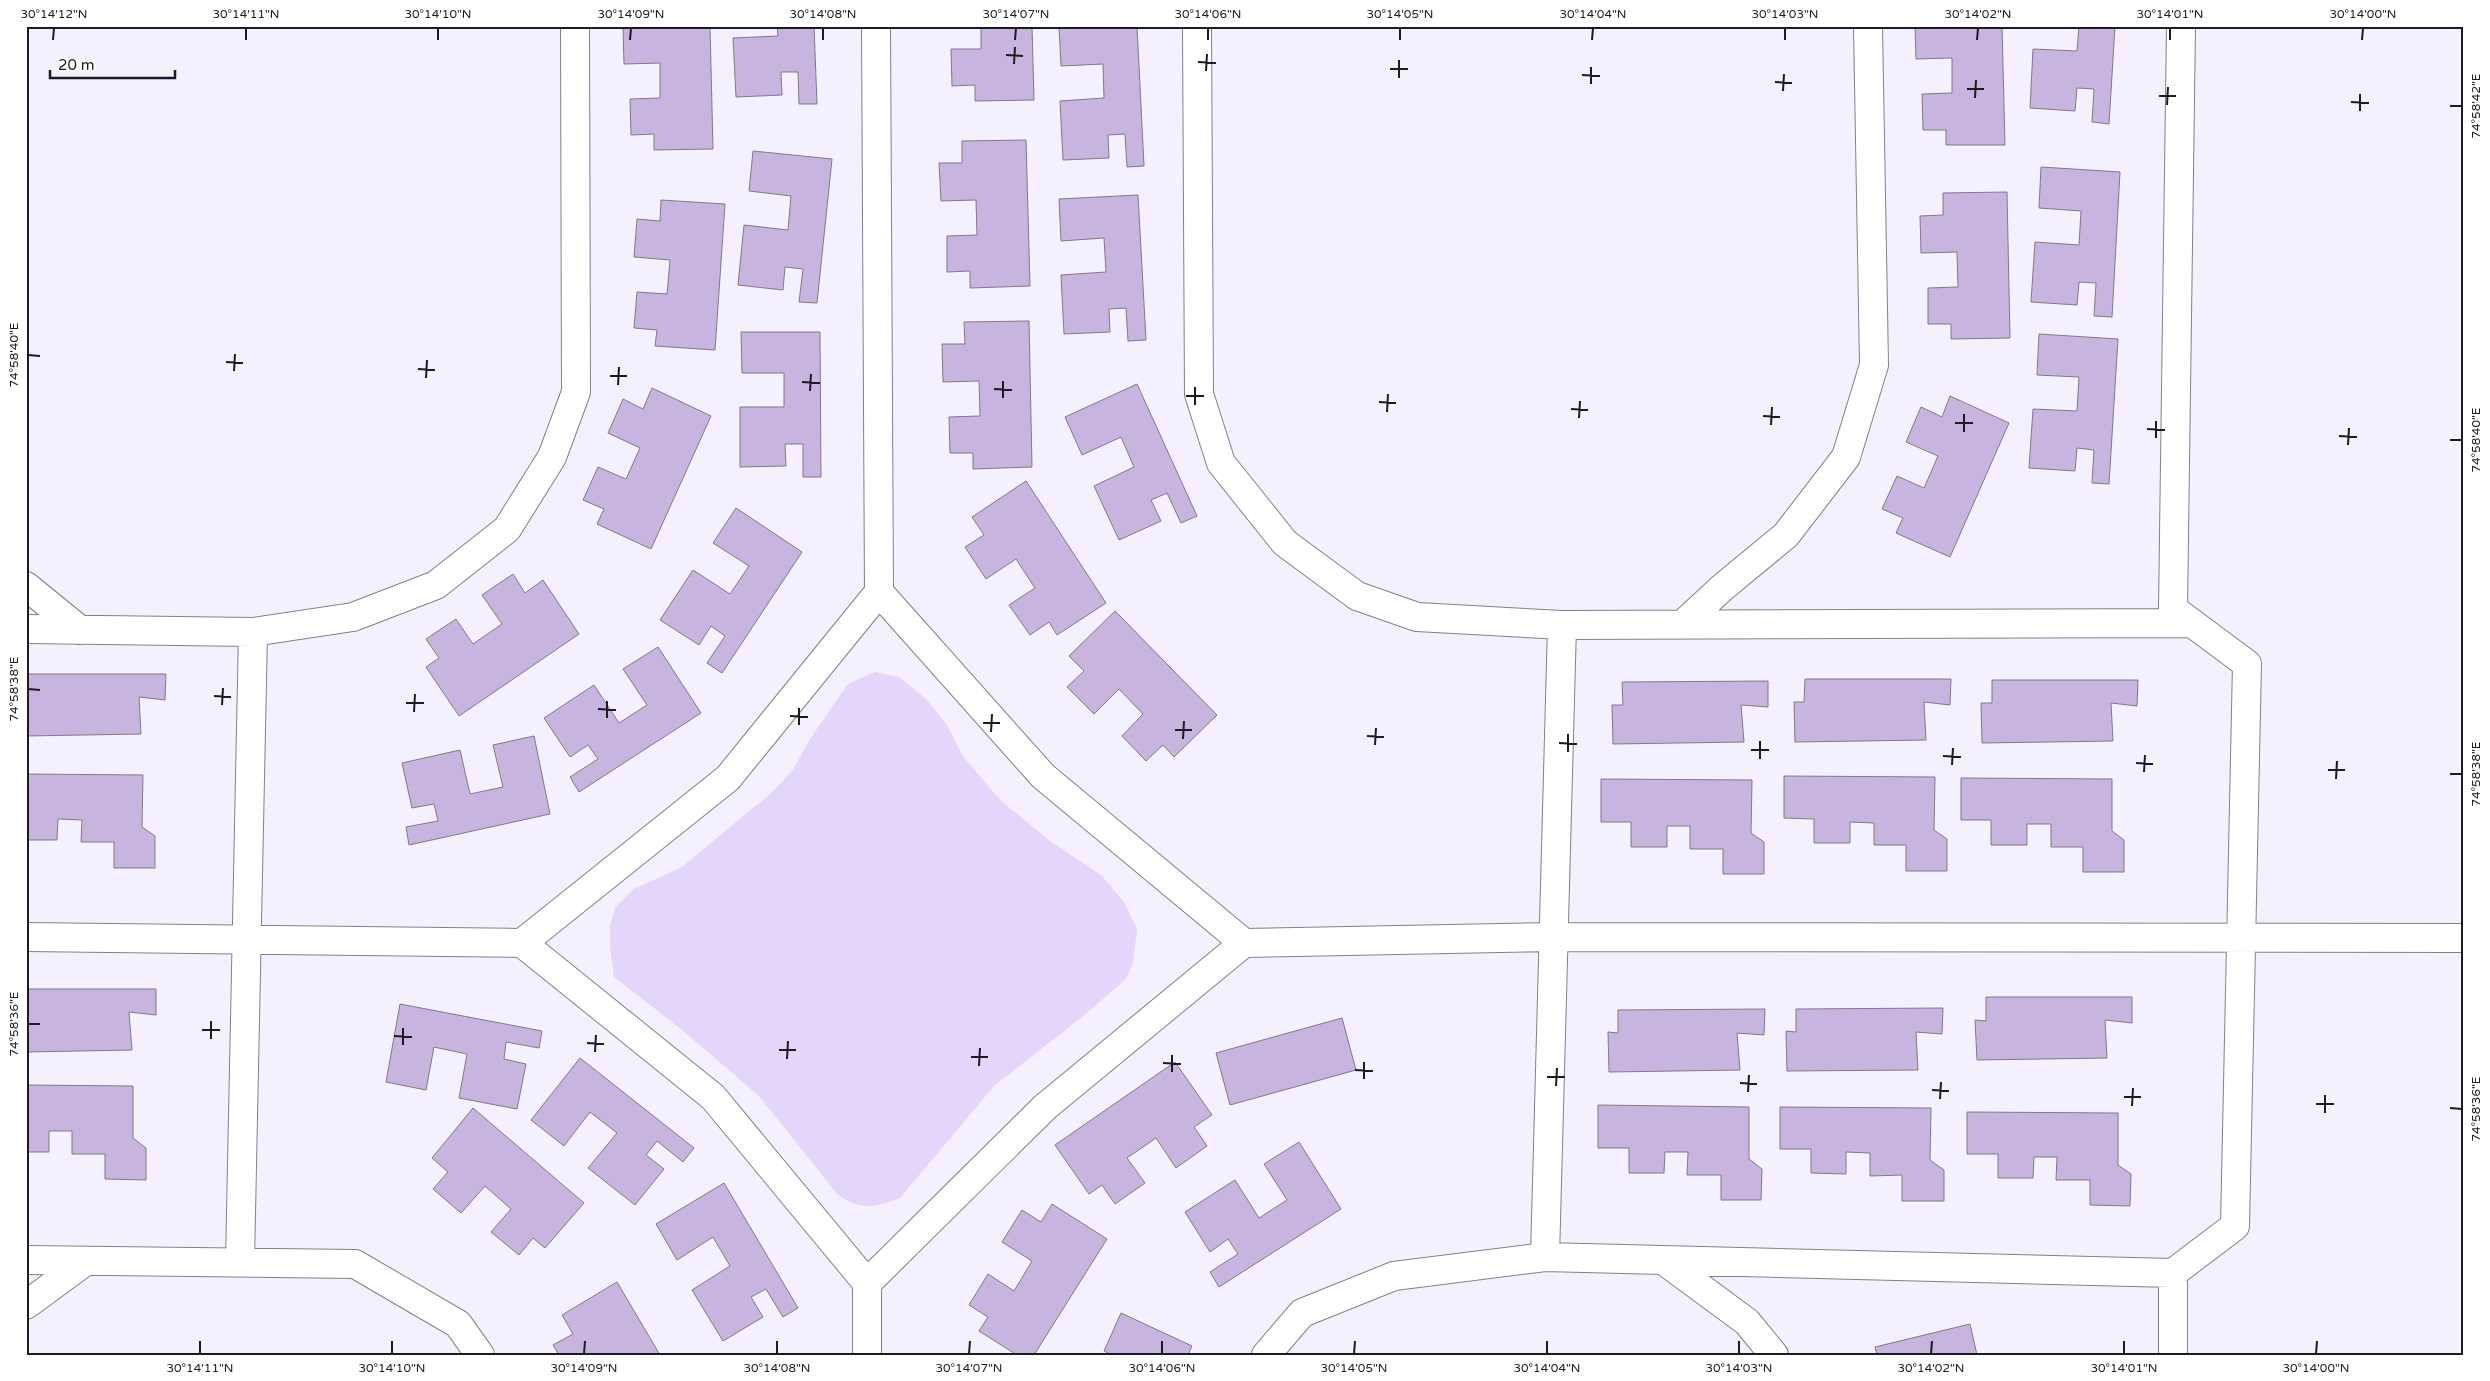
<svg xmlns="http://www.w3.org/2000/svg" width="2490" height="1381" viewBox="0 0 2490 1381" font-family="'Varela Round',sans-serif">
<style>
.green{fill:#e4d5fa}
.building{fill:#c7b5e0;stroke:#7f7a86}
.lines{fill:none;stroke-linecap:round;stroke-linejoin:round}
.minor-casing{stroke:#847f8b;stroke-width:30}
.minor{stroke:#fff;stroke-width:28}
.ticks{fill:none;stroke:#1d1b20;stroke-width:2}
.neatline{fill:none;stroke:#1d1b20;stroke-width:2}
.ticks-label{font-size:12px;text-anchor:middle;fill:#1d1b20}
</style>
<rect width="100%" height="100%" fill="#f5f0fd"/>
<!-- green -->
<path class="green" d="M875,672L899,677L926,699L947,725L962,755L1000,800L1050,841L1101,875L1124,902L1137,929L1133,963L1126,979L1087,1013L994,1086L900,1198C873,1208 863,1211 838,1195L759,1096L681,1029L614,977L610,946V925L616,906L634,889L682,867L770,794L793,770L810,739L848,684Z"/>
<!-- building -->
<path class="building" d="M623,26H710L713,149L654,150V134L631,135L630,99L660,98V63L624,64Z
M777,26H814L817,104H799L798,72H781L782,95L736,97L733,38L778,36Z
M981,26H1032L1034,100L975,101V85L952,86L951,49H981Z
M1059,26H1137L1144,166L1127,167L1125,134L1108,135L1109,158L1063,160L1060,101L1104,98L1103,64L1061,66Z
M1915,26H2002L2005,145H1946V130H1923L1922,94L1952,93V58L1916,59Z
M2079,26H2115L2109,124L2092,122L2094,89L2077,88L2075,111L2030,108L2033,49L2077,51Z
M1026,140L1030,286L970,288V271L947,272V236L977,235L976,200L941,201L939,163H962V141Z
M753,151L832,159L817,303L799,302L803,269L785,267L783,290L738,285L744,225L788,230L791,196L749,191Z
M2041,167L2120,172L2112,317L2094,316L2096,283L2079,282L2077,305L2031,302L2035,242L2079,245L2081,211L2039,208Z
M2007,192L2010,338L1951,339V324H1928V288L1958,287L1957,252L1921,253L1920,216L1943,215V193Z
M1138,195L1146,340L1128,341L1126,308L1109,309L1110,332L1064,334L1061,275L1106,272L1104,238L1061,241L1059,199Z
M661,200L725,204L715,350L655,346L657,330L634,328L637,292L667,294L670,260L634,257L637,219L660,221Z
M1029,321L1032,467L973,469V453H950L949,417L980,416L979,381L943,382L942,344H965L964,322Z
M741,332H820L821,477H803V444H785L786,466L740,467V407H784V373H742Z
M2039,334L2118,339L2109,484L2092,483L2094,450L2077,448L2075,471L2029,468L2033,409L2077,411L2079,377L2037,375Z
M1137,384L1197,516L1181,523L1167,493L1151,500L1161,521L1119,540L1094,486L1134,467L1121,437L1082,455L1065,417Z
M652,388L711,416L651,549L597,524L604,509L583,500L598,467L626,479L640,448L608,433L623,399L643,409Z
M1950,396L2009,423L1950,557L1896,533L1903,518L1882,509L1897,476L1924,488L1938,456L1906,442L1921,407L1942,417Z
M1026,481L1106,603L1057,635L1049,622L1030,635L1009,605L1035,588L1016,559L986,579L965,547L984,535L972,517Z
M736,508L802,552L722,673L707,663L725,636L711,626L699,645L660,620L693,570L730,594L749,566L713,543Z
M513,574L525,593L543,580L579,634L459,716L426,667L439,658L426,639L456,619L473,644L502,624L482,595Z
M1115,611L1217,715L1174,757L1163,745L1146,761L1122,736L1143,714L1119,689L1094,714L1067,687L1084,671L1069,656Z
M658,647L701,713L579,792L570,777L598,759L588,745L570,757L544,718L594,685L619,723L647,705L623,669Z
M26,674H166L165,700L139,697L141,734L26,736Z
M1805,679H1951L1950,705L1924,702L1926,740L1795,742L1794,702H1804Z
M1992,680H2138L2137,706L2111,703L2113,741L1982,743L1981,703H1992Z
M1768,681V707L1741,705L1744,742L1613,744L1612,705H1623L1622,682Z
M534,736L550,814L409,845L406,827L438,821L434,804L412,808L402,763L460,750L470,794L503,787L493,745Z
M26,774L143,775L142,827L155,836V868H114V842H81L82,820L58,819L57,840H26Z
M1784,776L1935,777L1934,830L1947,839V871H1906V845H1874V823L1850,822V843H1814V819L1784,818Z
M1961,778L2112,779V831L2124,840V872H2083V847H2051V824H2027V845H1991V820H1961Z
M1601,779L1752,780L1751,833L1764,842V874H1723V849H1690V826H1667V847H1631V822H1601Z
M26,989H156V1015L129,1012L132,1050L26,1052Z
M1986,997H2132V1023L2105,1020L2107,1058L1977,1060L1975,1020L1986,1021Z
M400,1004L542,1031L539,1048L506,1042L504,1059L526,1064L517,1109L459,1098L467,1054L434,1047L426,1090L386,1082Z
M1943,1008L1942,1034L1916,1032L1918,1070L1787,1071L1786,1031L1796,1032V1009Z
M1765,1009L1764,1035L1737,1033L1740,1070L1609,1072L1608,1032L1618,1033V1010Z
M1342,1018L1356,1070L1230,1105L1216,1053Z
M580,1058L694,1148L683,1162L657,1141L646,1155L664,1169L635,1205L588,1168L617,1133L590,1112L564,1146L531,1120Z
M1175,1062L1212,1115L1194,1127L1207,1146L1176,1168L1156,1138L1127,1158L1145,1183L1115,1204L1102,1185L1089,1194L1055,1145Z
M26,1085L133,1086V1138L146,1148V1180L105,1179V1154H72V1131H49V1152H26Z
M1598,1105L1749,1107V1159L1762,1169L1761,1200H1721V1175H1687L1688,1152H1665L1664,1173H1629V1148H1598Z
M1780,1107L1931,1108L1930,1160L1944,1170V1201H1902V1175L1870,1176V1153L1846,1152V1174L1811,1173V1149H1780Z
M473,1108L584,1203L545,1248L533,1238L519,1255L491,1232L511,1209L485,1186L461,1213L433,1189L448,1172L432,1158Z
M1967,1112L2118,1113V1165L2131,1174L2130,1206L2090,1205V1180H2056L2057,1157H2034L2033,1178H1998V1154H1967Z
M1299,1142L1341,1209L1219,1287L1210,1272L1238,1254L1228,1239L1210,1252L1185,1212L1235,1180L1259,1218L1287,1200L1264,1164Z
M724,1183L798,1308L783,1317L766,1289L751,1297L763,1317L723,1341L692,1290L730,1266L713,1237L677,1260L656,1224Z
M1052,1204L1107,1239L1034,1355H1017L979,1331L988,1317L969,1305L988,1274L1014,1291L1032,1261L1002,1242L1022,1210L1041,1222Z
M617,1282L660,1355H559L553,1345L573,1334L562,1315Z
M1121,1313L1192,1346L1188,1355H1112L1104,1351Z
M1970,1324L1977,1355H1877L1875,1347Z"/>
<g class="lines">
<!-- minor casing -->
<g class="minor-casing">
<path id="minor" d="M1197,26L1199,394L1221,463L1285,543L1357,596L1417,617L1562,625L2192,623
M26,586L80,630
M879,592L1043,776L1244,943
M1683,624L1723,587L1786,535L1846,457L1874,365L1868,26
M26,629L253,632L353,617L436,585L507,529L552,457L576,392L575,26
M26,937L522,943L713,1097L867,1283V1355
M522,943L728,778L879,592L876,26
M1545,1257L1562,625
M26,1260L355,1264L458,1324L480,1355
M1663,1260L1747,1322L1774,1355
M240,1262L253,632
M867,1283L1045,1107L1244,943L1554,937L2464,938
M26,1305L86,1261
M1266,1355L1302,1313L1394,1276L1545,1257L2173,1273L2235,1226L2247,664L2173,609L2181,26
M2173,1355V1273"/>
</g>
<!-- minor -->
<use href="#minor" class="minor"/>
</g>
<!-- ticks -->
<path class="ticks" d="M53,40L54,28M246,40V28M438,40V28M630,40L631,28M823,40V28M1015,40L1016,28M1208,40V28M1400,40V28M1592,40L1593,28M1785,40V28M1977,40L1978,28M2170,40V28M2362,40L2363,28M1006,55L1023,56M1198,62L1216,63M1014,64L1015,47M1390,69H1408M1206,71L1207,54M1582,75L1600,76M1399,78V60M1775,82L1792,83M1591,84V67M1967,89H1984M1783,91L1784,74M2159,96H2176M1975,98L1976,80M2351,102L2369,103M2167,105L2168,87M2450,106H2462M2360,111V94M28,355L40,356M226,362L243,363M418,369L435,370M234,371L235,354M610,376H627M426,378L427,360M802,382L820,383M618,385L619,367M994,389L1012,390M810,391L811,374M1186,396H1204M1003,398V381M1379,402L1396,403M1195,405V387M1571,409L1588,410M1387,412L1388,394M1763,416L1780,417M1579,418L1580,401M1955,423H1973M1771,425L1772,407M2147,429L2165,430M1964,432V414M2339,436L2357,437M2156,438V421M2450,440H2462M2348,445L2349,428M28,689L40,690M214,696L231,697M406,703H424M222,705L223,688M598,709L616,710M414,712L415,694M790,716L808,717M607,718V701M983,723H1000M799,725V708M1175,730H1192M991,732L992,714M1367,736L1384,737M1183,739L1184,721M1559,743L1577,744M1375,745L1376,728M1751,750H1769M1568,752V734M1943,756L1961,757M1760,759V741M2136,763L2153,764M1952,765L1953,748M2328,770H2345M2144,772L2145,755M2450,774H2462M2336,779L2337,761M28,1024H40M202,1030H220M394,1036L412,1037M211,1039V1021M587,1043L604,1044M403,1045V1028M779,1050H796M595,1052L596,1035M971,1057H988M787,1059L788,1041M1163,1063L1181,1064M979,1066L980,1048M1355,1070L1373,1071M1172,1072V1055M1547,1077H1565M1364,1079V1062M1740,1083L1757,1084M1556,1086L1557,1068M1932,1090L1949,1091M1748,1092L1749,1075M2124,1097H2141M1940,1099L1941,1082M2316,1104H2334M2132,1106L2133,1088M2450,1108L2462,1109M2325,1113V1095M200,1354V1341M392,1354V1341M584,1354L585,1341M777,1354V1341M969,1354L970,1341M1162,1354V1341M1354,1354L1355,1341M1547,1354V1341M1739,1354V1341M1931,1354L1932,1341M2124,1354V1341M2316,1354L2317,1341"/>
<!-- border -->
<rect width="2490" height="1381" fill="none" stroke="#ffffff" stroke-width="55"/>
<!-- scale -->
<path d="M50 70v8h125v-8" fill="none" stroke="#1d1b20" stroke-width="2.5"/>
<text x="58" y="70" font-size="15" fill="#1d1b20" stroke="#ffffff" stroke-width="4" paint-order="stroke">20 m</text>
<rect x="28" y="28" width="2434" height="1326" class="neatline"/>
<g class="ticks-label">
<text x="54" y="18">30°14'12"N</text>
<text x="246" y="18">30°14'11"N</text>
<text x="438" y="18">30°14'10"N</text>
<text x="631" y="18">30°14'09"N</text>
<text x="823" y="18">30°14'08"N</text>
<text x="1016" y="18">30°14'07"N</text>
<text x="1208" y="18">30°14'06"N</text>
<text x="1400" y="18">30°14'05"N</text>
<text x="1593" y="18">30°14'04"N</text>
<text x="1785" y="18">30°14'03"N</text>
<text x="1978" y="18">30°14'02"N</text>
<text x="2170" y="18">30°14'01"N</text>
<text x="2363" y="18">30°14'00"N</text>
<text transform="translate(2476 106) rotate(-90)" y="4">74°58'42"E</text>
<text transform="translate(14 355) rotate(-90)" y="4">74°58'40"E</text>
<text transform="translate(2476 440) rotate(-90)" y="4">74°58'40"E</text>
<text transform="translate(14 689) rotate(-90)" y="4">74°58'38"E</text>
<text transform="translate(2476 774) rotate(-90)" y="4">74°58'38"E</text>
<text transform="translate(14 1024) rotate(-90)" y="4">74°58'36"E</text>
<text transform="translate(2476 1109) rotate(-90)" y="4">74°58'36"E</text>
<text x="200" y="1372">30°14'11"N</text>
<text x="392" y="1372">30°14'10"N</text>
<text x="584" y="1372">30°14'09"N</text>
<text x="777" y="1372">30°14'08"N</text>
<text x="969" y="1372">30°14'07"N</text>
<text x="1162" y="1372">30°14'06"N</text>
<text x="1354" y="1372">30°14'05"N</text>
<text x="1547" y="1372">30°14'04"N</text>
<text x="1739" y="1372">30°14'03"N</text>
<text x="1931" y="1372">30°14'02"N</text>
<text x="2124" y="1372">30°14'01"N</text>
<text x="2316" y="1372">30°14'00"N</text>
</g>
</svg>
